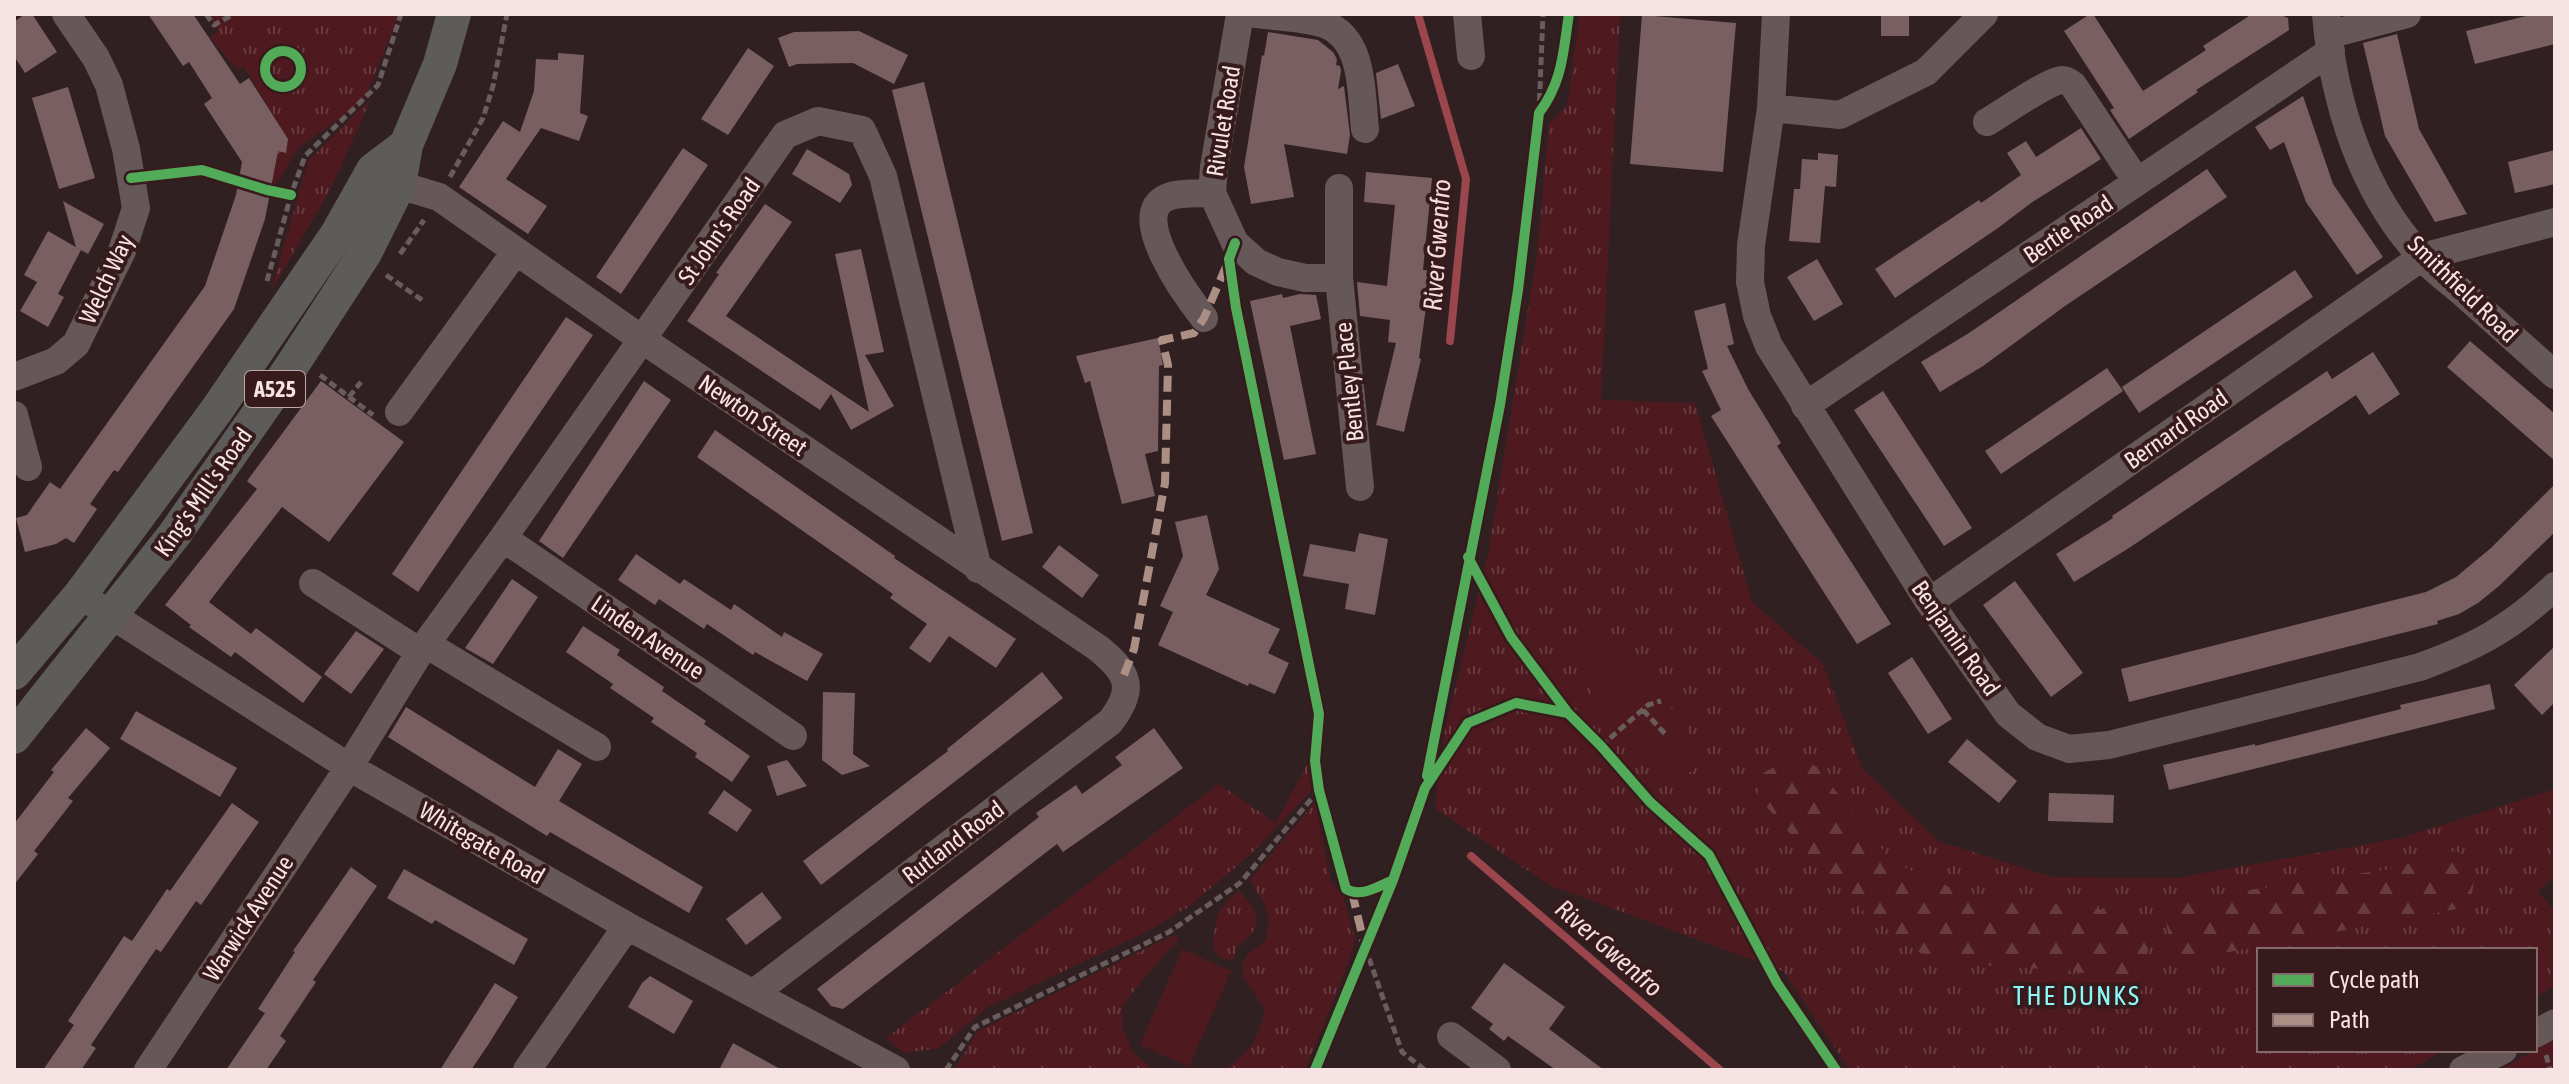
<svg xmlns="http://www.w3.org/2000/svg" width="2569" height="1084" viewBox="0 0 2569 1084" font-family="'Asap Condensed',sans-serif">
<style>
.grass{fill:url(#grass-tufts)}
.forest{fill:url(#forest-firs)}
.green{fill:#4e1a20}
.lines{fill:none;stroke-linecap:round;stroke-linejoin:round}
.stream{stroke:#9b454d;stroke-width:8}
.building{fill:#795f61}
.path{stroke:#685c5c;stroke-width:5;stroke-dasharray:8 4;stroke-linecap:butt}
.minor{stroke:#665759;stroke-width:28}
.major{stroke:#5e5b5b;stroke-width:34}
.quiet{stroke:#ac8f84;stroke-width:8;stroke-dasharray:16 8;stroke-linecap:butt}
.cycleway-casing{stroke:#371a1c;stroke-width:15}
.cycleway{stroke:#51ab58;stroke-width:10}
.labels{text-anchor:middle;dominant-baseline:central;stroke-width:8;stroke-linejoin:round;paint-order:stroke}
.shield{fill:#371a1c;stroke:#bda7a7;stroke-width:2}
.shield-label{font-size:22px;font-weight:bold;fill:#f7e3e3}
.street-label{font-size:24px;fill:#f7e3e3;stroke:#371a1c}
.water-label{font-size:26px;font-style:italic;fill:#f7dbdc;stroke:#371a1c}
.neighbourhood-label{font-size:26px;letter-spacing:2px;fill:#8cf8f8;stroke:#371a1c}
</style>
<defs>
<pattern id="grass-tufts" width="24" height="20" patternUnits="userSpaceOnUse" patternTransform="scale(2)"><rect width="24" height="20" fill="#4e1a20"/><path d="M3 7l-1-3M5 7V3M7 7l1-3M15 17l-1-3M17 17v-4M19 17l1-3" fill="none" stroke="#683b40"/></pattern>
<pattern id="forest-firs" width="22" height="20" patternUnits="userSpaceOnUse" patternTransform="scale(2)"><rect width="22" height="20" fill="#4e1a20"/><path d="M5 1l3.5 6h-7zM16 11l3.5 6h-7z" fill="#683b40"/></pattern>
</defs>
<rect width="100%" height="100%" fill="#312022"/>
<!-- grass -->
<path class="grass" d="M206,14H399L364,101L298,148L278,182L267,190L266,176L283,132L244,67L237,70L210,37L218,32Z
M1580,14H1620L1601,400L1695,403L1752,602L1823,664L1862,768L1938,841L2052,877L2176,878L2401,838L2555,789V882L2552,879L2538,892L2552,908L2555,906V986L2535,997V950H2259V1050H2444L2410,1070H1850L1783,971L1549,885L1435,808L1445,730L1488,554L1537,254L1549,124L1567,106Z
M371,99L330,190L271,291L308,161Z
M1310,759L1314,788L1252,853L1188,907L1146,932L988,1007L939,1048L904,1053L886,1038L1219,784L1276,823Z
M1315,802L1331,883L1342,894L1355,937L1351,956L1305,1070H1224C1250,1053 1258,1040 1265,1009L1244,978L1242,964L1248,954L1266,940C1272,907 1265,907 1250,880Z
M1240,891C1250,902 1263,919 1252,933C1242,945 1237,940 1234,959C1224,961 1220,958 1214,951C1213,925 1216,905 1240,891Z
M1174,935L1179,939L1140,983L1122,1007L1123,1030L1133,1053L1154,1070H954L978,1031Z"/>
<!-- forest -->
<path class="forest" d="M1799,759L1820,768L1846,806L1891,860L1925,878L1973,895L2123,912L2141,919L2150,937L2145,968L2128,982L2073,971L1969,964L1920,953L1863,911L1816,863L1757,796L1763,773L1782,763Z
M2456,851L2469,858C2475,877 2476,889 2466,907L2187,960L2172,951L2166,923L2177,904L2195,898L2397,868L2431,856Z"/>
<!-- green -->
<path class="green" d="M1581,631L1634,649C1638,659 1639,672 1645,680C1665,707 1706,731 1692,771C1683,776 1673,777 1662,773C1630,760 1584,688 1576,655C1575,647 1579,638 1581,631Z
M1182,949L1231,971L1189,1067L1140,1045Z
M2555,1040V1070H2499L2548,1043Z"/>
<g class="lines">
<!-- stream -->
<path class="stream" d="M1418,14L1466,179L1450,341
M1471,856L1720,1070"/>
</g>
<!-- building -->
<path class="building" d="M25,14H32L57,52L25,73L14,56V22Z
M148,14H193L240,84L249,78L288,139L286,153L278,151L265,219L234,309L118,472L114,470L90,504L97,509L74,543L66,538L56,544L25,552L16,518L27,515L50,482L60,489L205,286L236,195L242,162L204,104L212,98L189,62L183,66Z
M1881,14H1909V36H1881Z
M2090,14H2093L2143,91L2206,50L2203,46L2252,14H2279L2288,18L2289,30L2196,90L2198,92L2129,139L2110,110L2114,108L2064,31Z
M2534,14H2555V44L2475,64L2466,31Z
M1642,15L1736,23L1723,172L1630,164Z
M859,31L908,55L894,84L853,63L797,64L789,67L778,38L794,32Z
M1268,32L1318,40L1333,52L1337,59L1336,65L1340,66L1341,71L1338,89L1344,86L1350,135L1347,154L1284,144L1294,197L1251,204L1244,167L1262,55L1264,56Z
M2397,34L2419,129L2467,214L2435,222L2385,136L2363,43Z
M748,48L774,66L728,135L701,119Z
M558,53L584,55L580,113L588,116L579,141L541,128L506,179L547,206L528,234L459,187L503,121L520,132L534,91L536,59L558,60Z
M1398,64L1415,106L1381,119L1376,73Z
M924,82L1033,533L1002,541L892,90Z
M68,87L95,178L59,189L32,98Z
M2303,96L2333,184L2383,257L2357,275L2306,202L2284,142L2270,150L2255,127Z
M2081,128L2101,159L2031,203L1998,228L1895,298L1875,269L1979,200L1981,203L2021,175L2007,153L2026,141L2036,157Z
M683,148L708,165L621,294L596,277Z
M807,149L849,174L852,185L840,203L792,174Z
M2555,150V184L2515,193L2508,162Z
M1818,153L1838,155L1836,187L1825,186L1820,243L1789,241L1794,189H1800L1802,159L1818,160Z
M2207,169L2227,197L2065,306L1983,366L1940,392L1921,362L1969,333Z
M1366,172L1432,178L1423,270L1431,271L1419,358L1421,359L1404,432L1376,425L1396,343L1388,342L1390,320L1360,316L1357,282L1387,286L1395,205L1364,202Z
M63,201L104,224L88,254L76,247Z
M765,204L792,222L726,316L869,412L835,254L861,249L884,352L865,355L894,406L851,430L831,394L820,410L687,321L719,274L716,273Z
M48,231L81,250L58,294L64,297L48,327L20,311L37,282L24,275Z
M1817,259L1843,304L1814,321L1787,277Z
M2295,270L2313,297L2139,413L2122,387Z
M1282,294L1283,298L1300,294L1316,295L1321,319L1290,326L1316,454L1284,460L1250,301Z
M1725,303L1734,344L1727,346L1748,389L1781,443L1777,446L1891,624L1857,644L1711,416L1721,410L1702,371L1708,369L1694,311Z
M566,317L593,335L418,592L392,574Z
M1158,338L1163,365L1159,366L1158,451L1145,454L1155,496L1122,504L1090,381L1085,383L1076,356Z
M2470,341L2555,414V461L2447,367Z
M2373,352L2400,394L2369,415L2356,395L2129,548L2074,582L2056,554L2113,518L2112,516L2327,371L2332,379Z
M2107,368L2123,391L2001,474L1985,451Z
M321,381L404,442L329,542L282,507L209,602L251,634L256,628L322,677L303,703L235,652L231,657L189,627L191,625L165,605L257,489L247,481Z
M644,381L671,400L563,558L539,541Z
M1883,391L1972,528L1944,546L1854,410Z
M715,430L895,556L894,558L1016,639L996,668L949,636L930,663L909,648L927,624L890,598L893,594L697,457Z
M2555,484V532L2499,586L2478,603L2459,614L2437,621L2438,624L2129,702L2121,669L2426,592L2456,577L2491,548Z
M1207,515L1219,569L1206,595L1280,629L1268,653L1289,663L1275,694L1249,683L1248,686L1158,645L1173,612L1160,606L1183,556L1175,522Z
M1359,533L1388,539L1375,615L1345,609L1349,584L1303,576L1310,544L1355,552Z
M1059,545L1099,575L1082,598L1042,567Z
M636,554L680,584L684,579L731,610L734,604L782,637L784,632L823,654L807,681L755,652L753,655L707,624L704,629L659,599L655,605L618,580Z
M512,579L538,597L493,664L465,648Z
M2015,581L2083,673L2051,697L1983,605Z
M583,626L620,650L617,655L664,687L662,691L706,721L704,724L750,756L732,782L695,757L697,753L651,722L654,718L610,688L613,684L566,652Z
M356,631L384,649L351,694L324,674Z
M2555,646V702L2542,715L2514,685Z
M1912,657L1952,719L1928,734L1888,673Z
M1042,672L1063,698L821,885L803,861L948,751L947,749Z
M2490,684L2495,709L2169,790L2163,765L2255,744V746L2401,709L2400,705Z
M823,692L855,693L853,754L870,766L842,775L822,760Z
M406,707L535,787L558,749L582,764L559,801L703,887L689,913L550,832L547,836L388,737Z
M136,711L237,768L220,797L120,739Z
M86,728L110,748L68,798L73,801L34,851L38,854L14,885V824L54,772L51,770Z
M1154,728L1183,768L1063,852L1057,844L843,1009L831,1006L817,989L1039,817L1036,813L1076,785L1082,794L1122,765L1115,757Z
M1967,739L2017,781L1999,803L1948,762Z
M787,760L807,786L777,796L767,766Z
M724,790L752,810L737,832L708,813Z
M2049,793L2114,795L2113,823L2048,821Z
M232,803L259,822L201,905L196,901L161,952L156,949L91,1045L96,1048L81,1070H43L74,1025L68,1021L124,936L132,941L167,889L170,891Z
M351,867L377,886L313,980L316,982L280,1036L286,1041L266,1070H226L265,1013L258,1009L295,952L293,951Z
M404,869L528,939L514,965L435,920L432,924L387,898Z
M762,892L782,918L746,945L726,919Z
M1504,963L1565,1007L1549,1029L1604,1070H1556L1508,1036L1504,1041L1489,1029L1493,1024L1471,1008Z
M650,976L693,1001L674,1034L628,1007L642,983Z
M495,983L518,997L488,1045L471,1070H440Z
M733,1043L782,1070H719Z"/>
<g class="lines">
<!-- path -->
<path class="path" d="M206,14L214,25L232,15
M1539,113L1543,14
M450,177L483,118L493,86L507,14
M400,254L424,220
M386,275L422,300
M267,281L291,195L305,156L378,85L401,14
M320,375L373,415
M349,397L361,382
M1643,710L1667,736
M1601,746L1648,705L1661,701
M1365,947L1402,1052L1425,1070
M2546,1055L2550,1070
M946,1070L975,1027L1169,932L1240,883L1319,790"/>
<!-- minor -->
<path class="minor" d="M1240,14L1214,167L1212,193L1235,243L1256,262L1278,272L1305,278H1339L1360,487
M1256,14C1277,17 1303,17 1324,24C1365,38 1361,95 1365,129
M1467,14L1471,56
M1776,14L1771,108L1751,245L1750,282L1757,316L1769,346L1929,602L2008,714L2037,737L2069,749L2109,745L2420,667C2475,647 2512,628 2555,586
M2326,14C2333,101 2362,194 2423,258C2435,271 2450,282 2464,294C2494,321 2525,348 2555,375
M2328,35L2407,14
M1771,108L1840,115L1926,72L1984,14
M1987,122C2001,114 2048,81 2062,80C2067,80 2069,82 2073,85L2137,182
M380,174L399,185L439,197L643,340L1098,648C1129,673 1136,689 1110,722L754,993
M1339,188V278
M1204,318C1189,299 1125,213 1168,197C1181,192 1199,194 1212,193
M14,377L56,361L76,344L122,251L136,208L126,149L109,85L96,58L66,14
M1805,406L2331,51
M399,412L516,251
M14,415L28,467
M503,538L793,736
M313,583L420,652
M1929,602L2422,257L2555,222
M94,604L349,767L627,926L896,1070
M426,644L597,747
M2535,1034L2555,1023
M1451,1036L1497,1070
M148,1070L349,767L420,652L503,538L785,135L818,121L862,130L883,176L978,569
M527,1070L627,926
M2463,1070L2503,1050"/>
<!-- major -->
<path class="major" d="M14,673L80,595L216,411L337,234L373,170L406,145
M14,737L174,535L289,370L365,253L399,185L406,145L440,64L454,14"/>
<!-- quiet -->
<path class="quiet" d="M1124,675L1134,649L1165,483L1168,365L1162,340L1194,333L1204,318L1228,262
M1352,892L1365,947"/>
<!-- cycleway casing -->
<g class="cycleway-casing">
<path id="cycleway" d="M265 69a18 18 0 1 1 36 0a18 18 0 1 1-36 0Z
M131,178L202,170L267,190L291,195
M1235,243L1229,259L1236,308L1319,714L1315,761L1319,790L1346,889C1361,898 1379,886 1393,880L1425,788L1468,723L1516,703L1568,713L1601,746L1650,802L1709,855L1777,983L1836,1070
M1468,557L1511,637L1568,713
M1427,776L1500,405L1518,290L1539,113C1563,81 1563,52 1569,14
M1315,1070L1393,880"/>
</g>
<!-- cycleway -->
<use href="#cycleway" class="cycleway"/>
</g>
<g class="labels">
<!-- shield labels -->
<rect class="shield" x="245" y="371" width="60" height="36" rx="6"/>
<g class="shield-label">
<text x="275" y="389">A525</text>
</g>
<!-- street labels -->
<g class="street-label">
<text transform="translate(1223 121) rotate(-81)">Rivulet Road</text>
<text transform="translate(2068 229) rotate(-34)">Bertie Road</text>
<text transform="translate(719 231) rotate(-55)">St John's Road</text>
<text transform="translate(106 279) rotate(-65)">Welch Way</text>
<text transform="translate(2463 289) rotate(44)">Smithfield Road</text>
<text transform="translate(1349 382) rotate(-96)">Bentley Place</text>
<text transform="translate(753 415) rotate(34)">Newton Street</text>
<text transform="translate(2176 429) rotate(-35)">Bernard Road</text>
<text transform="translate(203 492) rotate(-55)">King's Mill's Road</text>
<text transform="translate(648 637) rotate(34)">Linden Avenue</text>
<text transform="translate(1956 638) rotate(55)">Benjamin Road</text>
<text transform="translate(953 842) rotate(-37)">Rutland Road</text>
<text transform="translate(482 843) rotate(30)">Whitegate Road</text>
<text transform="translate(248 918) rotate(-57)">Warwick Avenue</text>
</g>
<!-- water labels -->
<g class="water-label">
<text transform="translate(1437 245) rotate(-86)">River Gwenfro</text>
<text transform="translate(1609 948) rotate(41)">River Gwenfro</text>
</g>
<!-- neighbourhood labels -->
<g class="neighbourhood-label">
<text x="2077" y="996">THE DUNKS</text>
</g>
</g>
<!-- border -->
<rect width="2569" height="1084" fill="none" stroke="#f7e3e3" stroke-width="32"/>
<!-- legend -->
<rect x="2257" y="948" width="280" height="104" fill="#371a1c" stroke="#846a6c" stroke-width="2"/>
<rect x="2273" y="974" width="40" height="12" fill="#51ab58" stroke="#846a6c" stroke-width="2"/>
<text x="2329" y="988" font-size="24" fill="#f7e3e3">Cycle path</text>
<rect x="2273" y="1014" width="40" height="12" fill="#ac8f84" stroke="#846a6c" stroke-width="2"/>
<text x="2329" y="1028" font-size="24" fill="#f7e3e3">Path</text>
</svg>
